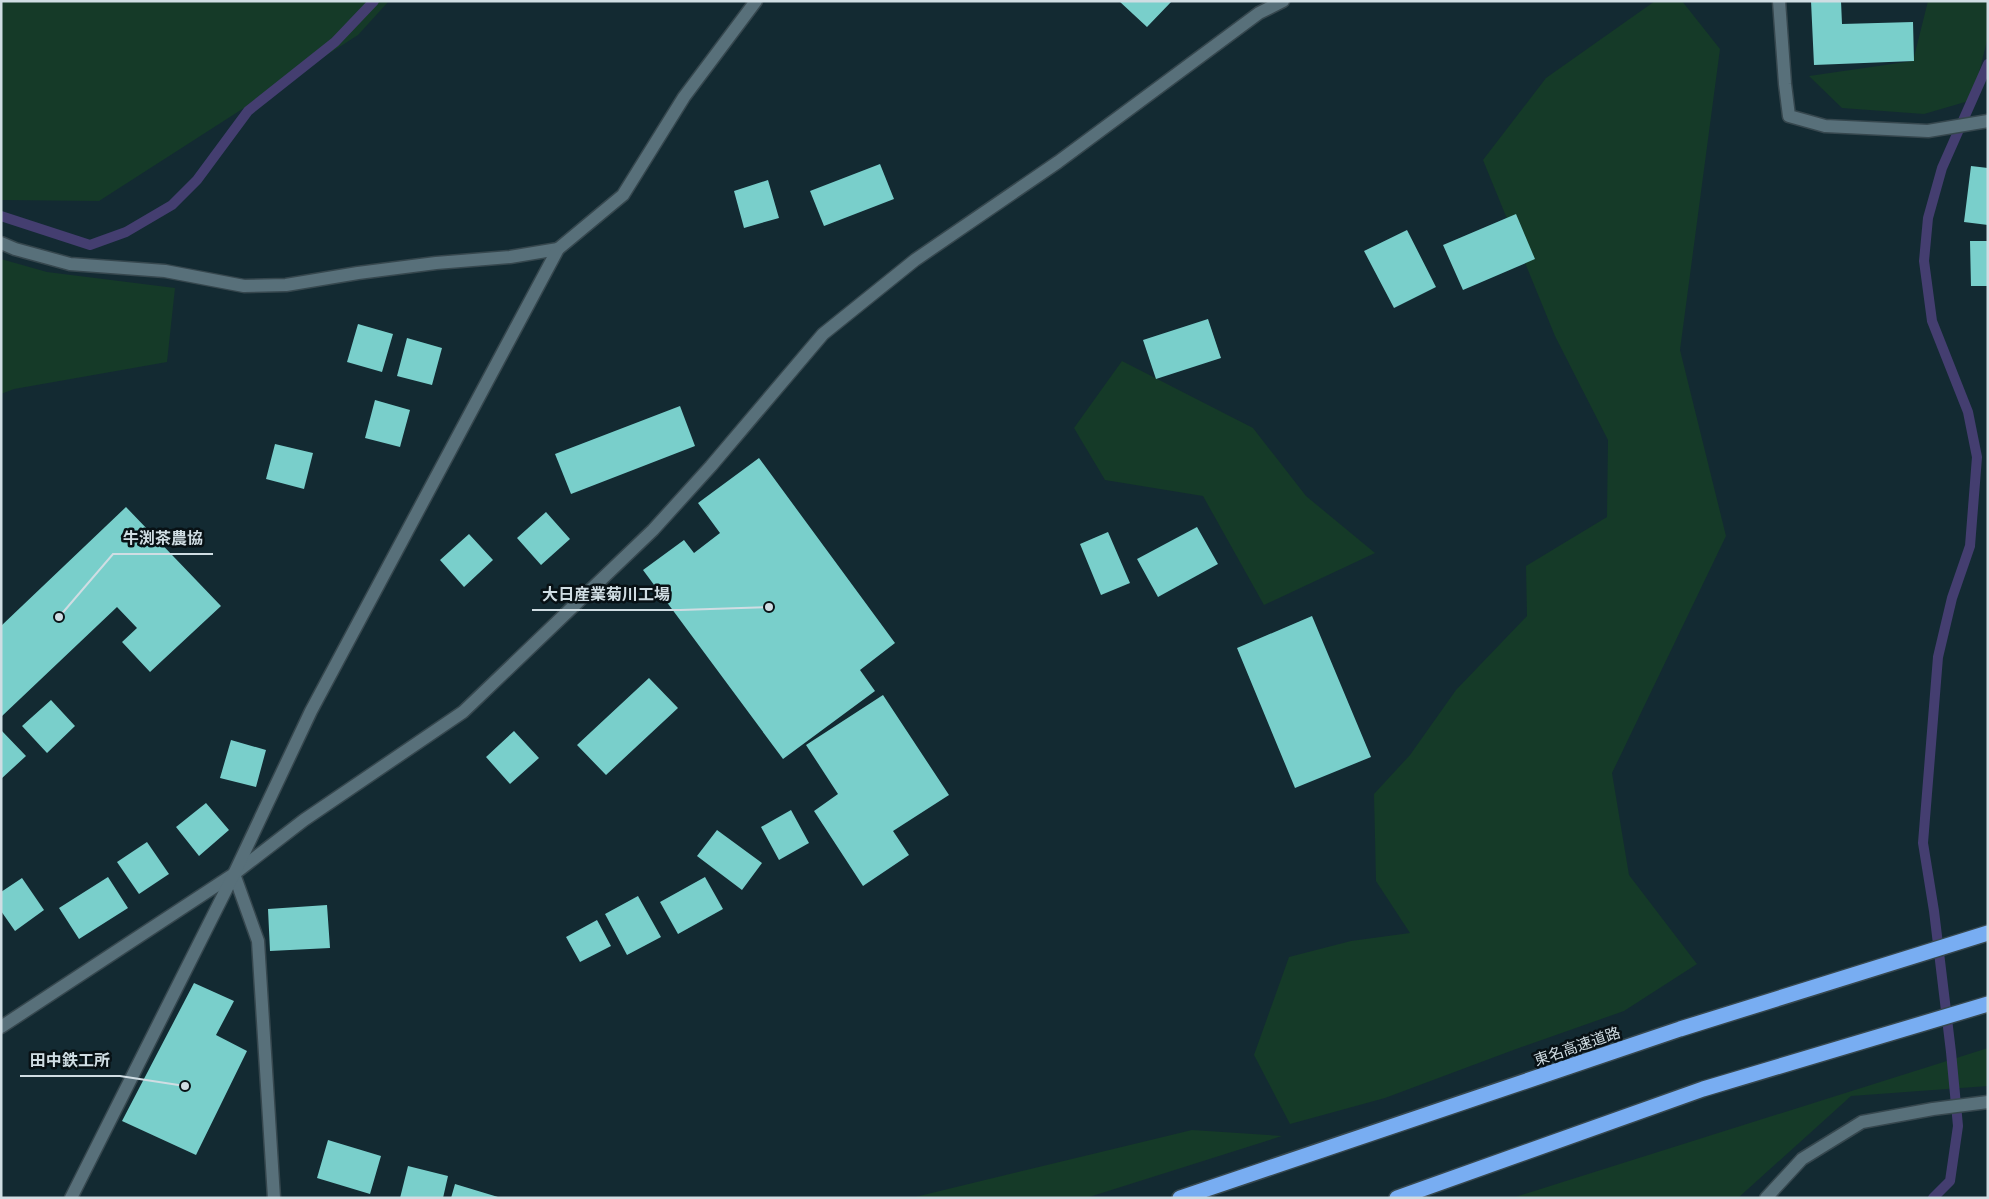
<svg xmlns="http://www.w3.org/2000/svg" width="1989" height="1199" viewBox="0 0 1989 1199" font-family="'IBM Plex Sans','Noto Sans JP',sans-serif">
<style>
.green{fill:#153a28}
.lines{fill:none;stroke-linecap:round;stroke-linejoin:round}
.stream{stroke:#443e70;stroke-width:10}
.building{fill:#79cfcb}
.street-casing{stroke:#36474e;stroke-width:15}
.secondary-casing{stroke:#36474e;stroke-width:15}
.highway-casing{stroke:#36474e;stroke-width:18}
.street{stroke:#58707a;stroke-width:12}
.secondary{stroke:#58707a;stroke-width:12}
.highway{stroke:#78adf2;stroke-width:15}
.labels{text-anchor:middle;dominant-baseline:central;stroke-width:5;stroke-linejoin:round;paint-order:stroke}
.street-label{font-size:15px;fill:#d0dde3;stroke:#081115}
.leader{fill:none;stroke:#d0dde3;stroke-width:2}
.callout-dot{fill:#d0dde3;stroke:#081115;stroke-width:2}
.callout-label{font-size:16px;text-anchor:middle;font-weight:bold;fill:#d0dde3;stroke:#081115;stroke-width:5;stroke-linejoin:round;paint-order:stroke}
</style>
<rect width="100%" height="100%" fill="#132a32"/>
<!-- green -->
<path class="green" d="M1,1H389L358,35L99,201L1,200Z
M1655,1H1682L1720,49L1680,350L1726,536L1612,773L1629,875L1697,964L1624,1011L1516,1049L1385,1098L1290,1124L1254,1055L1289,957L1351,941L1410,933L1376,881L1374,794L1410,755L1456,690L1527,616L1526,566L1607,517L1608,440L1555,336L1483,160L1546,78Z
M1928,1H1988V37L1972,100L1924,114L1842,108L1809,76L1913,61Z
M1,259L47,272L175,288L167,362L14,389L1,394Z
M1122,361L1253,428L1306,496L1375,553L1264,605L1203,496L1105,480L1074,428Z
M1988,1048V1086L1851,1096L1738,1198H1512Z
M1192,1130L1282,1136L1086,1198H911Z"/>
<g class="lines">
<!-- stream -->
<path class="stream" d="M1,216L90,245L126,232L172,205L197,180L248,111L335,42L374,1
M1933,1198L1950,1181L1958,1126L1951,1052L1934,911L1923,843L1938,657L1952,598L1970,546L1977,457L1968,412L1932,321L1924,261L1928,218L1942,168L1988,64"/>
</g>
<!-- building -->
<path class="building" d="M1119,1H1172L1147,27Z
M1811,1H1841L1842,24L1913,22L1914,61L1814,65Z
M880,164L894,199L824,226L810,191Z
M1971,166L1988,168V225L1964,222Z
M768,180L779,218L744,228L734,191Z
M1516,214L1535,259L1463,290L1443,245Z
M1407,230L1436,287L1394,308L1364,251Z
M1970,241H1988V286H1971Z
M1208,319L1221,358L1156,379L1143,340Z
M358,324L393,334L382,372L347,362Z
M407,338L442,348L432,385L397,376Z
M375,400L410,410L400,447L365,438Z
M680,406L695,446L571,494L555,454Z
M275,444L313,453L304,489L266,479Z
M759,458L895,643L860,670L875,691L783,759L643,570L684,540L694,553L720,533L698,503Z
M126,507L221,606L150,672L122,642L137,628L117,607L1,717V626Z
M546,512L570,539L541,565L517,538Z
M1197,527L1218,564L1158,597L1137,559Z
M1108,532L1130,583L1101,595L1080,544Z
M469,534L493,560L464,587L440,560Z
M1312,616L1371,757L1295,788L1237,648Z
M649,678L678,708L606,775L577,745Z
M883,695L949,795L893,831L909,855L863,886L814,811L838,794L806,745Z
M51,700L75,726L47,753L22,726Z
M1,730L26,756L1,779Z
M514,731L539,758L510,784L486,757Z
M231,740L266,750L256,787L220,778Z
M206,803L229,830L199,856L176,827Z
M791,810L809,843L779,860L761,827Z
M717,830L762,863L742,890L697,856Z
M147,842L169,874L139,894L117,862Z
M108,877L128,908L79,939L59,908Z
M705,877L723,909L678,934L660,902Z
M22,878L44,910L15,931L1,911V892Z
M638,896L661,937L627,955L605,914Z
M327,905L330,948L270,951L268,909Z
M597,920L611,946L580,962L566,937Z
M194,983L234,1001L216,1035L247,1051L196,1155L122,1121Z
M328,1140L381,1156L370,1194L317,1178Z
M408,1166L448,1176L443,1198H400Z
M455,1184L498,1197V1198H451Z"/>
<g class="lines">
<!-- street casing -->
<g class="street-casing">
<path id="street" d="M1779,1L1785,84L1789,116L1825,126L1928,131L1988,121
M1,243L15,249L70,264L165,271L244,286L286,285L358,273L436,263L510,257L558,249
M234,874L258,941L274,1198
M1,1027L234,874L304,820L463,712L653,530L711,466L823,334L915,260L1058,162L1259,13L1283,1"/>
</g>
<!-- secondary casing -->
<g class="secondary-casing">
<path id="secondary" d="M71,1198L234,874L311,711L558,249L623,195L684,97L756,1
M1766,1198L1802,1159L1862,1122L1933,1109L1988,1102"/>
</g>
<!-- highway casing -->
<g class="highway-casing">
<path id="highway" d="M1180,1198L1680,1029L1988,933
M1397,1198L1703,1089L1988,1004"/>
</g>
<!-- street -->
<use href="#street" class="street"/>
<!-- secondary -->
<use href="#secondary" class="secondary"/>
<!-- highway -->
<use href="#highway" class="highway"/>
</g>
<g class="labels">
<!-- street labels -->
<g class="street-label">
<text transform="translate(1577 1046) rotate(-19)">東名高速道路</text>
</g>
</g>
<!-- callouts -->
<path class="leader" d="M59 617L113 554H213M769 607L680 610H532M185 1086L120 1076H20"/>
<g class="callout-dot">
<circle cx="59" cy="617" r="5"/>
<circle cx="769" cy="607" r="5"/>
<circle cx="185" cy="1086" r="5"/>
</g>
<g class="callout-label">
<text x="163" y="544">牛渕茶農協</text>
<text x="606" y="600">大日産業菊川工場</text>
<text x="70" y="1066">田中鉄工所</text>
</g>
<!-- border -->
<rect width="1989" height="1199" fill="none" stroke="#d0dde3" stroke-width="5"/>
</svg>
